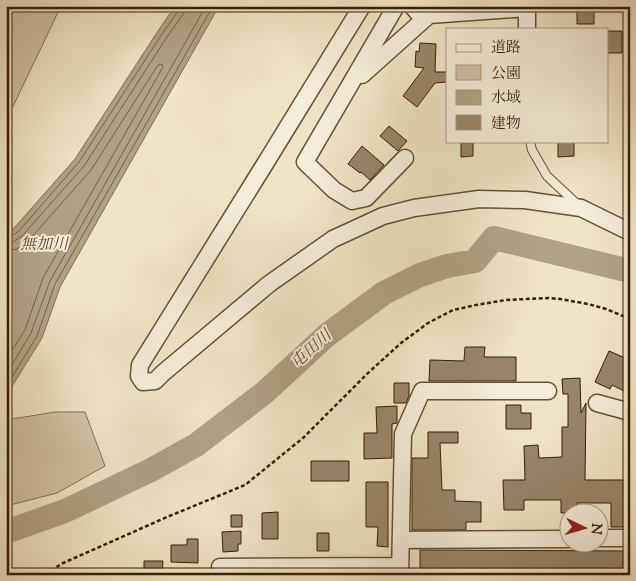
<svg xmlns="http://www.w3.org/2000/svg" width="636" height="581" viewBox="0 0 636 581" font-family="'Sorts Mill Goudy','Noto Serif JP',serif">
<style>
.green{fill:#d1c2a5;stroke:#847056}
.water{fill:#b1a185;stroke:#816d52}
.lines{fill:none;stroke-linecap:round;stroke-linejoin:round}
.shore{stroke:#746046;stroke-width:1}
.river{stroke:#b1a185;stroke-width:24}
.building{fill:#98856a;stroke:#381e06}
.lane-casing{stroke:#665036;stroke-width:10}
.street-casing{stroke:#665036;stroke-width:19}
.path{stroke:#381e06;stroke-width:2.5;stroke-dasharray:4 2.5;stroke-linecap:butt}
.lane{stroke:#f5edda;stroke-width:8}
.street{stroke:#f5edda;stroke-width:16}
.labels{text-anchor:middle;dominant-baseline:central;stroke-width:4;stroke-linejoin:round;paint-order:stroke}
.water-label{font-size:16px;font-style:italic;fill:#624c32;stroke:#f5edda}
</style>
<rect width="100%" height="100%" fill="#f0e4c6"/>
<filter id="stains"><feTurbulence type="fractalNoise" baseFrequency=".004" numOctaves="4"/><feColorMatrix values="0 0 0 0 .2 0 0 0 0 .09 0 0 0 0 .02 0 0 0 .5 -.17"/></filter>
<radialGradient id="worn" r=".72"><stop offset=".6" stop-color="#630" stop-opacity="0"/><stop offset="1" stop-color="#630" stop-opacity=".3"/></radialGradient>
<!-- green -->
<path class="green" d="M6,6H61L6,121Z
M55,412H85L105,466L57,493L6,506V420Z"/>
<!-- water -->
<path class="water" d="M175,6H219L60,287L42,338L6,396V234L15,227L75,159L156,34Z"/>
<g class="lines">
<!-- shore -->
<path class="shore" d="M6,237H10L19,231L79,162L160,37L178,11L179,6
M6,244L13,242L23,235L84,166L165,40L183,14L185,6
M6,251L17,249L29,240L91,170L158,65L162,64L163,67L43,278L25,330L6,360
M6,375L31,333L50,281L206,6
M6,387L37,336L55,284L213,6"/>
<!-- river -->
<path class="river" d="M6,532L65,511L151,470L196,445L264,393L327,335L384,293L420,275L447,266L475,261L494,238L630,271"/>
</g>
<!-- building -->
<path class="building" d="M577,6H594V24H577Z
M607,31H622V53H607Z
M420,43L436,44L435,72H447V82L435,83L417,107L403,96L424,68L415,67L416,51L419,52Z
M389,126L407,141L398,151L380,136Z
M558,141H574V156L558,157Z
M461,143H473V156L461,157Z
M362,146L384,165L370,180L361,172L360,173L348,164Z
M465,347H485L484,357H516V381H429L430,360L464,361Z
M609,351L630,360V394L612,385L610,389L595,382Z
M580,378L581,413L586,403L585,480H630V527H611V503H577V513H561V500H524V510H504L503,480H525L524,446L538,445L539,458L562,457V427H568V394H563L562,379Z
M394,383H409V396L406,403H394Z
M506,405H521V413H531V429H506Z
M397,406V423L392,424V458L364,459V433H377L376,407Z
M428,432H458V443H440L442,490H455V501L481,502V522H466V530H412V458H428Z
M311,461H349V481H311Z
M366,482H388V547L377,546L378,527H366Z
M278,512V539H262V513Z
M231,515H242V527H231Z
M241,531V544H238V551L223,552L222,532Z
M317,533H329V551H317Z
M187,539H198V563L171,562V545H187Z
M420,550L630,551V575H420Z
M144,561H163L162,575H144Z"/>
<g class="lines">
<!-- lane casing -->
<g class="lane-casing">
<path id="lane" d="M530,141L532,150L547,176L577,204"/>
</g>
<!-- street casing -->
<g class="street-casing">
<path id="street" d="M362,6C289,126 214,246 140,365L139,376L143,382L155,381L163,373L269,284L333,239L383,216L414,208L479,199L525,200L581,208L630,232
M396,6L305,162L334,190L352,201L366,198L405,158
M412,6L419,14L429,15
M527,6V29
M362,75L429,15L527,8
M597,403L630,412
M598,538H630
M401,540L568,539
M220,575V567L400,566
M400,575L403,434L422,391H548"/>
</g>
<!-- path -->
<path class="path" d="M46,575L61,564L167,517L245,485L303,438L368,373L401,343L428,323L453,310L476,305L506,300L548,298L560,299L588,304L606,309L630,319"/>
<!-- lane -->
<use href="#lane" class="lane"/>
<!-- street -->
<use href="#street" class="street"/>
</g>
<g class="labels">
<!-- water labels -->
<g class="water-label">
<text x="44" y="245">無加川</text>
<text transform="translate(312 350) rotate(-42)">屯田川</text>
</g>
</g>
<!-- margin -->
<rect width="636" height="581" fill="none" stroke="#f0e4c6" stroke-width="25"/>
<rect x="8" y="8" width="621" height="566" fill="none" stroke="#381e06" stroke-width="2.5"/>
<rect x="12" y="12" width="611" height="556" fill="none" stroke="#381e06"/>
<!-- legend -->
<rect x="446" y="28" width="162" height="115" fill="#f5edda" stroke="#a99a85"/>
<rect x="456" y="44" width="25" height="8" fill="#f5edda" stroke="#a99a85"/>
<text x="491" y="52" font-size="15" fill="#381e06">道路</text>
<rect x="456" y="65" width="25" height="15" fill="#d1c2a5" stroke="#a99a85"/>
<text x="491" y="78" font-size="15" fill="#381e06">公園</text>
<rect x="456" y="90" width="25" height="15" fill="#b1a185" stroke="#a99a85"/>
<text x="491" y="102" font-size="15" fill="#381e06">水域</text>
<rect x="456" y="115" width="25" height="15" fill="#98856a" stroke="#a99a85"/>
<text x="491" y="128" font-size="15" fill="#381e06">建物</text>
<!-- north arrow -->
<g transform="translate(584 528) rotate(95)"><circle r="24" fill="#f5edda" stroke="#a99a85"/>
<path d="M0-4L9 19L0 12L-9 19Z" fill="#8f2418"/>
<text y="-8" font-size="14" font-weight="bold" text-anchor="middle" fill="#381e06">N</text>
</g>
<rect width="100%" height="100%" filter="url(#stains)"/>
<rect width="100%" height="100%" fill="url(#worn)"/>
</svg>
